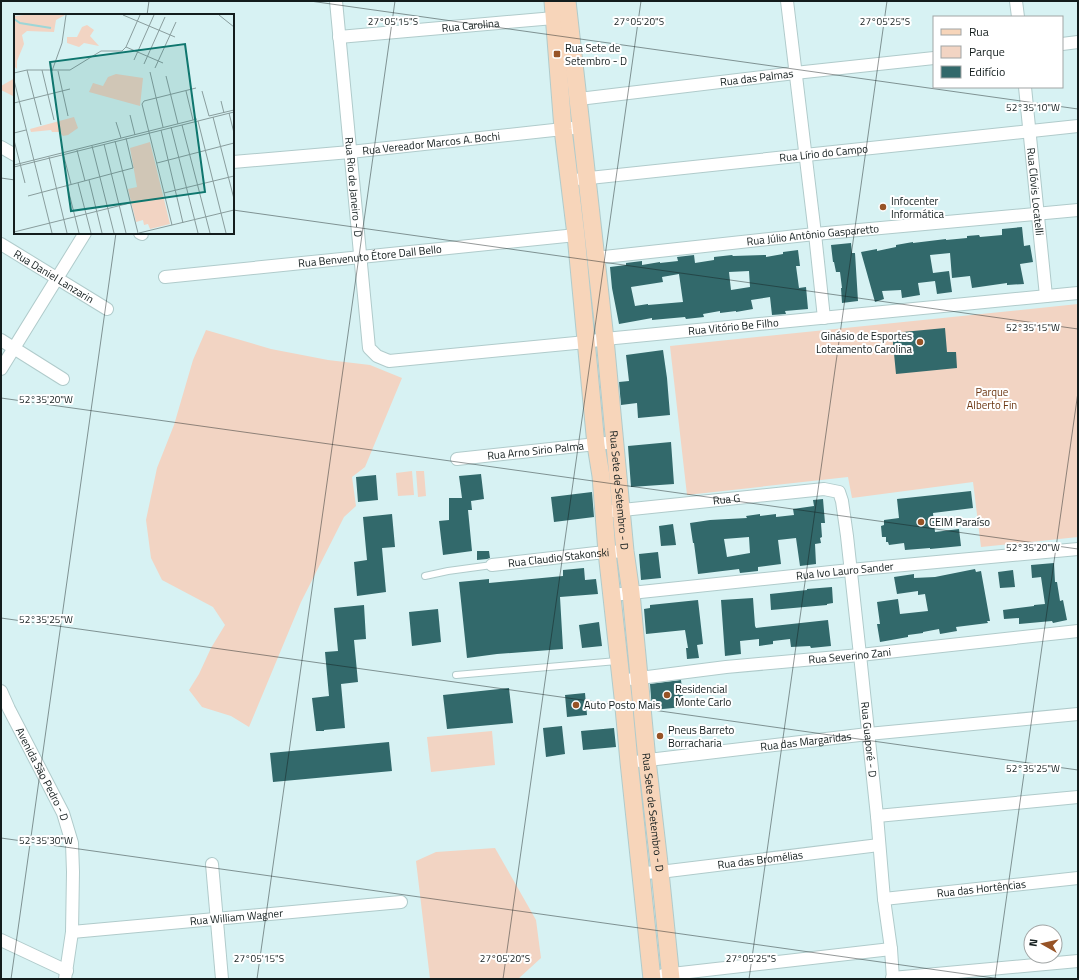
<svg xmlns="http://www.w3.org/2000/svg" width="1079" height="980" viewBox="0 0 1079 980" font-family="'Titillium Web',sans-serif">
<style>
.green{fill:#f2d4c3}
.building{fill:#32696b;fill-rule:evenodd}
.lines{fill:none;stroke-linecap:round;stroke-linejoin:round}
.lane-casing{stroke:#b0cbcb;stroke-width:8}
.street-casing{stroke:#b0cbcb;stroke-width:14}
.secondary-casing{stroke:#b0cbcb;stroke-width:19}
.lane{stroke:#fff;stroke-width:6}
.street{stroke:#fff;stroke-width:12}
.secondary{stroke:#f7d5ba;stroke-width:17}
.ticks{fill:none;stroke:#131d1d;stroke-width:1;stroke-opacity:0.45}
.poi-dot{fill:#975326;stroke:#fff;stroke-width:1.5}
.labels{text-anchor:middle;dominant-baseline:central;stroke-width:4;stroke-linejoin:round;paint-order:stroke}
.street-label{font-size:11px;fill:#131d1d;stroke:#fff}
.poi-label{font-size:11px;fill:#131d1d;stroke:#fff;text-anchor:start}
.park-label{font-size:11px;fill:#6b3612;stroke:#fff}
.inset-river{fill:none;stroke:#9dd6d7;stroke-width:2}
.inset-road{fill:none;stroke:#899d9d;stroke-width:1}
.view{fill:#0f766e;fill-opacity:0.15;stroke:#0f766e;stroke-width:2}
.inset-edge{fill:none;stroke:#131d1d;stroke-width:2}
.ticks-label{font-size:10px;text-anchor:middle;fill:#131d1d;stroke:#fff;stroke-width:4;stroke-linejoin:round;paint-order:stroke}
</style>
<rect width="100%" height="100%" fill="#d7f2f3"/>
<!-- green -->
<path class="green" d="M15,78V97L1,90V86Z
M1078,304V537L981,547L973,482L852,498L848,477L687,495L670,346Z
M206,330L271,349L328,360L370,365L402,378L365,467L352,477L356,506L344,517L301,602L249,727L231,716L202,707L189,690L199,674L211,648L225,625L213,607L162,580L151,558L146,520L157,468L174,425L193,360Z
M412,471L414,495L398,496L396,473Z
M416,471H424L426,496L418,497Z
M492,731L495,765L431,772L427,737Z
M495,848L536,920L541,958L518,979H430L416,861L436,852Z"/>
<!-- building -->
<path class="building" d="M1022,227L1024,246L1030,245L1033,262L1020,264L1024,284L1007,285V283L972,288L970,276L952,278L950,253L930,255L933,273L949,271L952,292L937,294L935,281L918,283L920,295L902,298L901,290L882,291L884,299L875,302L861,252L877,249V251L896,247V245L913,242V243L946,239V240L967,238V236L979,235L980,237L1002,235V229Z
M851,243L852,253H855L858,301L842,303L841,288H842L840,272H836L834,262H833L831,245Z
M798,250L800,266H796L799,288L806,287L808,309L785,311L786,314L772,315L770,297L751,300L753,309L736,312V311L720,313V311L703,314L704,317L686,319L685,317L652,320V318L619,324L612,288L610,267L626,265V263L642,261V265L660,262V263L678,261L677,257L694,255L695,263L714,260V257L732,255L733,256L766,255V257L783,254V252ZM749,271L750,287L731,290L729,272ZM679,274L683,302L648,305V304L635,306L631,287L663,282L662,277Z
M945,328L947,352H956L957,368L896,374L892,333Z
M663,350L667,378L670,415L638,418L637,403L621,405L619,382L629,381L626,355Z
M671,442L674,484L631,487L628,446Z
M481,474L484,499L471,501L472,510H468L472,551L443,555L439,521L449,520V498H462L459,476Z
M376,475L378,500L358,502L356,477Z
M971,491L973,508L933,513L935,532L959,529L961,546L930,549V548L905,550L904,543L889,545L888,542H886V537H882L881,526L884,525V520L899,518L897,499Z
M592,492L594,517L554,522L551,497Z
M823,499L825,523H821L822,537L820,538L821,543L815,544L816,564L800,566L796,538L778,540L781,564L758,567V571L740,573L739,569L698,574L694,543H693L690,523L710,520L747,518L746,516L760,514V516L776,514V517L794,515L793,509L814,506L813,500ZM749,537L750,553L727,557L724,539Z
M392,514L395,547L382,548L386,592L357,596L354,562L367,560L363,517Z
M673,524L676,545L661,546L659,526Z
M477,551H489L490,558L487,559L477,560Z
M658,552L661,578L641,580L639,554Z
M1054,563L1055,582H1057L1060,601L1063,600L1067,620L1053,623L1052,621L1019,624V618L1004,619L1003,610L1034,606V605L1045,604L1041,577L1032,578L1031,565Z
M584,568L585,580L596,579L598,594L560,597L563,649L497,654L467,658L459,582L489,579V583L563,576V570Z
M975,569L976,572L981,571L990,621H987L988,623L956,627L957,631L940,634L939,629L923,632V633L908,635V637L880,642L877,624H880L877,602L898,599L900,614L928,611L925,594L918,595V591L897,594L894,577L914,574V578L935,577Z
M1013,570L1015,587L1000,588L998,572Z
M832,587L833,603L827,604V605L771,610L770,594L807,590V589Z
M753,598L755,626L756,628L828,620L831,646L811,648L810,646L791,647L790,639L773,641V644L759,646V639L740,641L741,654L725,656L721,600Z
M698,600L703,644L697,645L699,658L687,659L686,648H688L685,630L646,634L644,609L650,608V605Z
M364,605L366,639L354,640L358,682L341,684L345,728L324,730V731H316L312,698L329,696L325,652L338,651L334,608Z
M438,609L441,642L412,646L409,612Z
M599,622L602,646L582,648L579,625Z
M681,680L684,707L652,710L650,684Z
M509,688L513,723L447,729L443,695Z
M585,693L587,715L567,717L565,695Z
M562,726L565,754L546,757L543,728Z
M614,728L616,747L583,750L581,731Z
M389,742L392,771L273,782L270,753Z"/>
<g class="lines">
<!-- lane casing -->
<g class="lane-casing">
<path id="lane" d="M425,576L448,571L492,565
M456,675L617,661"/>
</g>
<!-- street casing -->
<g class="street-casing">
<g id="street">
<path id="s1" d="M336,1L369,348L377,356L389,361L586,342L605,339L1078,293"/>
<path d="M787,1L815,234L824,318"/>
<path d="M1016,1L1018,17"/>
<path id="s2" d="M339,37L554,18"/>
<path d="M1062,44L1078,42"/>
<path id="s3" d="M1025,87L1046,296"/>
<path id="s4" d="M579,99L795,73L934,58"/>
<path d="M1,147L15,155"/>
<path id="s5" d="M233,162L350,152L563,129L582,127"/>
<path id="s6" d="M580,179L1078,126"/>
<path d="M140,233L142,234"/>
<path id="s7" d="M1,244L107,309"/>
<path id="s8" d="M595,258L815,234L1078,210"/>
<path id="s9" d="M165,277L576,235"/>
<path d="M1,340L63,379"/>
<path d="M1,369L85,233"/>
<path id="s10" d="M457,459L615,442"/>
<path id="s11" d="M613,511L824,489L839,492L842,501L847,536L860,655L877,816L884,899L891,949L893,979"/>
<path id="s12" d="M492,565L596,553L625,551"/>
<path id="s13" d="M612,595L850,570L1078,549"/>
<path id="s14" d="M632,679L726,667L860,655L1078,631"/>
<path id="s15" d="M1,691L9,709L63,813L72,843L73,872L72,932L65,979"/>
<path id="s16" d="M640,761L868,734L1078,714"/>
<path d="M877,816L1078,797"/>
<path d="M212,864L222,979"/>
<path id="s17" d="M642,873L660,872L879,845"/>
<path id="s18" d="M884,899L1078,878"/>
<path id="s19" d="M72,932L401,902"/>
<path d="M1,940L67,971"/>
<path d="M663,975L891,949"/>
<path d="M892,978L1078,961"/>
</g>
</g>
<!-- secondary casing -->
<g class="secondary-casing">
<g id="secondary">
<path d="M553,1L563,129L576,235L596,445L601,476L607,552L623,697L629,762L652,979"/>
<path id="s20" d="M567,1L605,339L625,551L631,593L647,760L660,872L671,979"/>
</g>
</g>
<!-- lane -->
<use href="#lane" class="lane"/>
<!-- street -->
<use href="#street" class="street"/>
<!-- secondary -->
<use href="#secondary" class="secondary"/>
</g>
<!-- ticks -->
<path class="ticks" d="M310,1L1078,109M147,15L149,1M1,178L15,180M233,210L1078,329M1,398L1078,549M1,618L1078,770M1,838L1001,979M11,979L116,233M257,979L395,1M503,979L641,1M749,979L887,1M995,979L1078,392"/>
<!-- markers -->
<g class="poi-dot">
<rect x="553" y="50" width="8" height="8" rx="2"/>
<circle cx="883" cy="207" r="4"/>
<circle cx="920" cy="342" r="4"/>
<circle cx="921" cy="522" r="4"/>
<circle cx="667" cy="695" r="4"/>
<circle cx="576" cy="705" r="4"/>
<circle cx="660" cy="736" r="4"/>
</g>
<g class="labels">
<!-- street labels -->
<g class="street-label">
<text stroke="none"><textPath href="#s2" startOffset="132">Rua Carolina</textPath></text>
<text stroke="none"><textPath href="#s4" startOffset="179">Rua das Palmas</textPath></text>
<text stroke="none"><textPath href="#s5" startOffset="199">Rua Vereador Marcos A. Bochi</textPath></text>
<text stroke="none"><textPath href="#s6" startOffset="245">Rua Lírio do Campo</textPath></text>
<text stroke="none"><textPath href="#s1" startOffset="187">Rua Rio de Janeiro - D</textPath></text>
<text stroke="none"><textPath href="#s3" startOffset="105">Rua Clóvis Locatelli</textPath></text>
<text stroke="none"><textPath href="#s8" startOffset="219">Rua Júlio Antônio Gasparetto</textPath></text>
<text stroke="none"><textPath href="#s9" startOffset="206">Rua Benvenuto Étore Dall Bello</textPath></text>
<text stroke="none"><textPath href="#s7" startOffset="62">Rua Daniel Lanzarin</textPath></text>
<text stroke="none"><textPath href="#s1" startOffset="719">Rua Vitório Be Filho</textPath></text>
<text stroke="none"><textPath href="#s10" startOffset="79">Rua Arno Sirio Palma</textPath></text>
<text stroke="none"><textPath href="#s20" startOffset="492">Rua Sete de Setembro - D</textPath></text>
<text stroke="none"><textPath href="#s11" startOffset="114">Rua G</textPath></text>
<text stroke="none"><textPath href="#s12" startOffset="67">Rua Claudio Stakonski</textPath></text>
<text stroke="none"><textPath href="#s13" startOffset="234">Rua Ivo Lauro Sander</textPath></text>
<text stroke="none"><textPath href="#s14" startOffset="219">Rua Severino Zani</textPath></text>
<text stroke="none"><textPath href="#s11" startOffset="477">Rua Guaporé - D</textPath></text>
<text stroke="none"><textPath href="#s16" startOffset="167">Rua das Margaridas</textPath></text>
<text stroke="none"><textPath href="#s15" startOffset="93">Avenida São Pedro - D</textPath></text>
<text stroke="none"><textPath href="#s20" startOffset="816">Rua Sete de Setembro - D</textPath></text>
<text stroke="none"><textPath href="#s17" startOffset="119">Rua das Bromélias</textPath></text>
<text stroke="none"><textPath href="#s18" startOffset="98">Rua das Hortências</textPath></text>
<text stroke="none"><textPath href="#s19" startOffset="165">Rua William Wagner</textPath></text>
</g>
<!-- poi labels -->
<g class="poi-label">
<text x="565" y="48">Rua Sete de<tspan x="565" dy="13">Setembro - D</tspan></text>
<text x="891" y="201">Infocenter<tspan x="891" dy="13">Informática</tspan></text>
<text x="912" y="336" text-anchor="end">Ginásio de Esportes<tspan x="912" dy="13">Loteamento Carolina</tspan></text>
<text x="929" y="522">CEIM Paraíso</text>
<text x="675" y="689">Residencial<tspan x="675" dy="13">Monte Carlo</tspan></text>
<text x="584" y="705">Auto Posto Mais</text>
<text x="668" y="730">Pneus Barreto<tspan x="668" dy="13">Borracharia</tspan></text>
</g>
<!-- park labels -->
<g class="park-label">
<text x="992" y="392">Parque<tspan x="992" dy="13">Alberto Fin</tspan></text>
</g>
</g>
<!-- overview -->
<g transform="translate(14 14)">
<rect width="220" height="220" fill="#d7f2f3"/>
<path d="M10,1H51L42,6L40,18L13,17L8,21L10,30L3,47V55L0,52V2ZM73,11L80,16L76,22L85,32L70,29L65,33L53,29V23H63L68,13ZM102,60L129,64L126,92L75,78L79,69L89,72L94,63ZM60,103L64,114L54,121L49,122L45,118H38L37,116L17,118L16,115ZM136,128L156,210L136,215L134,210L130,211L129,206L122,208L114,175L123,173L116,134Z" fill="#f2d4c3"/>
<path class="inset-river" d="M0,5L6,9L37,14"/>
<path class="inset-road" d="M109,1L161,23M205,1L220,13M112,33L149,49M120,46L140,1M130,50L151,3M141,54L162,8M13,56L27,111M28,56L40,106M38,57L48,29L52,1M44,57L54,102M136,58L149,113M0,59L13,56H56L87,37H108L112,33L126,1M152,62L164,110M0,66L38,219M172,77L179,106M188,77L195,102M207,87L210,99M0,89L56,75M215,99L220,119M116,101L121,121M195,102L220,96M199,103L220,185M184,107L212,219M102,108L107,124M168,111L196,219M157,113L184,219M147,116L169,209M0,119L12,116M0,126L11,169M101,127L124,219M90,130L112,219M78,132L100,219M63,136L71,167M49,139L57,170M35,143L53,219M143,149L220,129M0,151L183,105M0,153L220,98M75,166L88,219M64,169L77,219M53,171L65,219M150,179L220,162M14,182L119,154L112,124M158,211L128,90L130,87L182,74M0,218L116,189M125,219L220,196"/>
<path class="view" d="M171,30L191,178L57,197L36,48Z"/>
<rect width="220" height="220" class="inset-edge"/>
</g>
<g class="ticks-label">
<text x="393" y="25">27°05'15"S</text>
<text x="639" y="25">27°05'20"S</text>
<text x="885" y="25">27°05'25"S</text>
<text x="1033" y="111">52°35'10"W</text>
<text x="1033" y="331">52°35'15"W</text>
<text x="46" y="403">52°35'20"W</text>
<text x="1033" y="551">52°35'20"W</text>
<text x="46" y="623">52°35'25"W</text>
<text x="1033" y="772">52°35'25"W</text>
<text x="46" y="844">52°35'30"W</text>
<text x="259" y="962">27°05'15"S</text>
<text x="505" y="962">27°05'20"S</text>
<text x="751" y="962">27°05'25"S</text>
</g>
<!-- border -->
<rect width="1079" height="980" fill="none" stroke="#131d1d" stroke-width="4"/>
<!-- legend -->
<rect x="933" y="16" width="130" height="72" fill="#ffffff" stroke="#a1a5a5"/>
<rect x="941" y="29" width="20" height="6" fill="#f7d5ba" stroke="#a1a5a5"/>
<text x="969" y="36" font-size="12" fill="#131d1d">Rua</text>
<rect x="941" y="46" width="20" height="12" fill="#f2d4c3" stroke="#a1a5a5"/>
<text x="969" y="56" font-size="12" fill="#131d1d">Parque</text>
<rect x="941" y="66" width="20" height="12" fill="#32696b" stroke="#a1a5a5"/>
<text x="969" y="76" font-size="12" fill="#131d1d">Edifício</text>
<!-- north arrow -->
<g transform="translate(1043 944) rotate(278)"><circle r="19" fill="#ffffff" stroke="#a1a5a5"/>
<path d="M0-3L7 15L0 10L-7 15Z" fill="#975326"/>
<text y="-6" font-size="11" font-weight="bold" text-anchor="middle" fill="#131d1d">N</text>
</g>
</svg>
